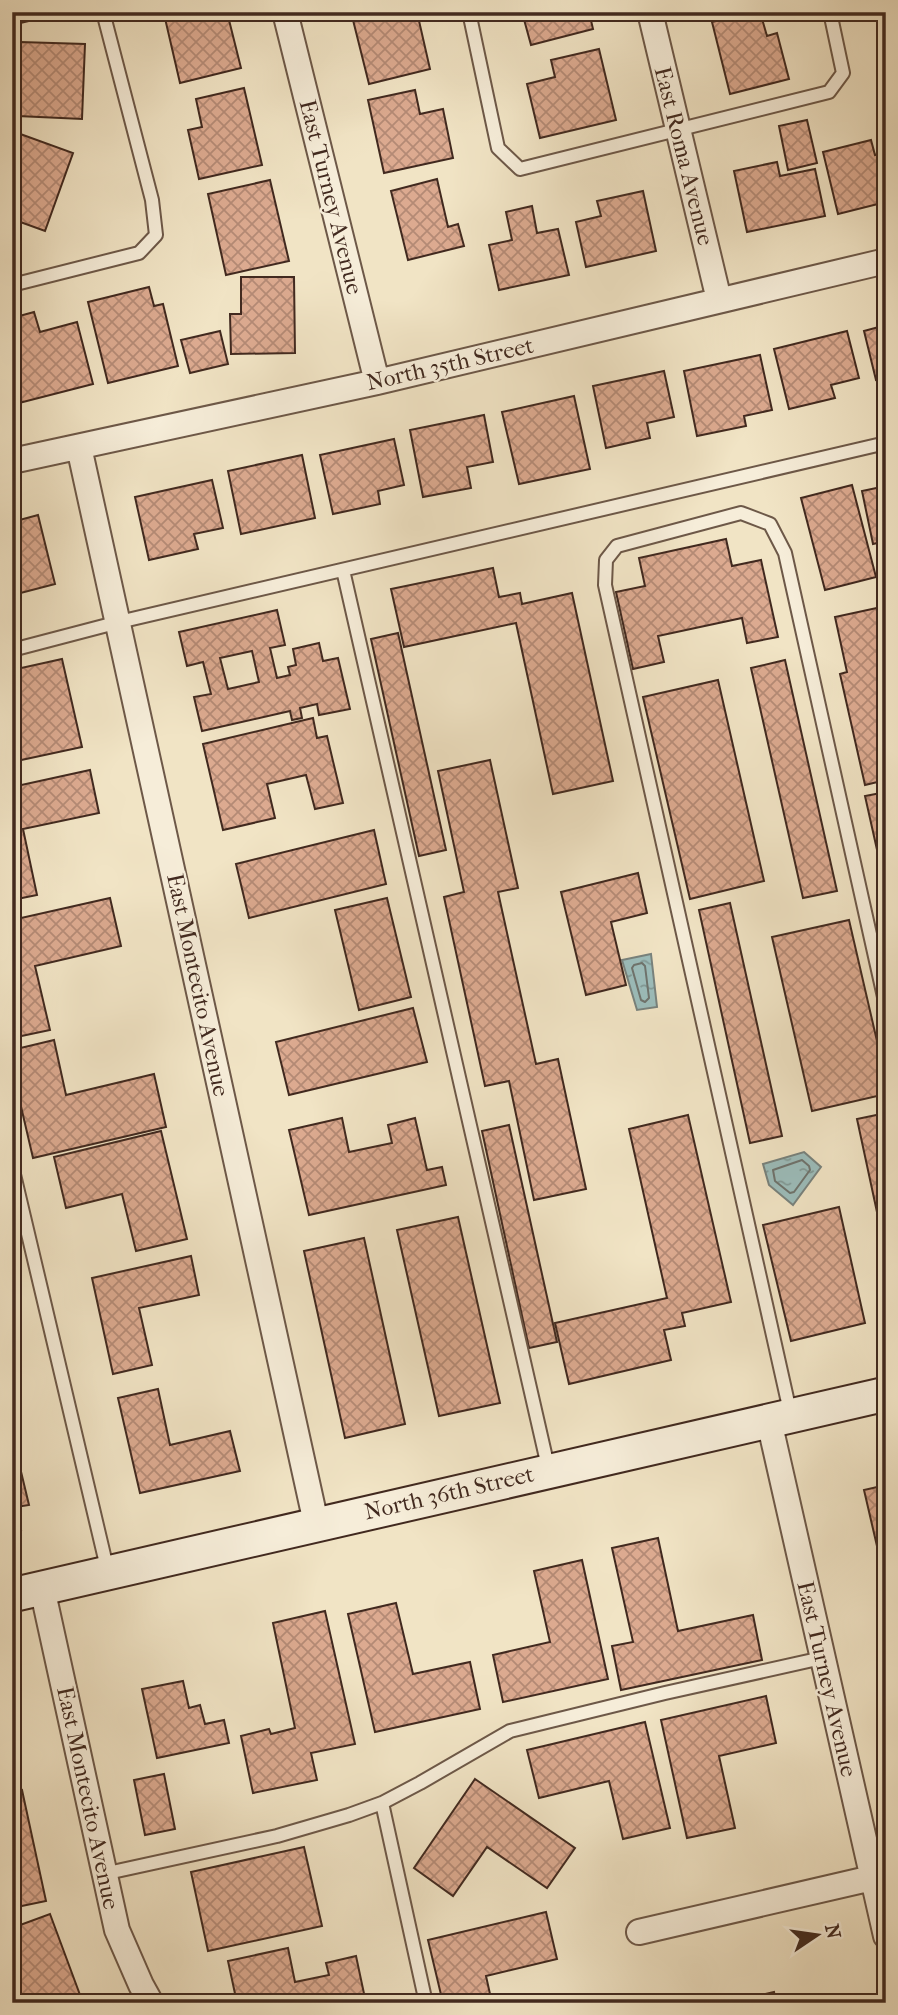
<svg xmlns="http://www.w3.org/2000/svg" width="898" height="2015" viewBox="0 0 898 2015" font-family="'IM FELL French Canon',serif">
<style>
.water{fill:url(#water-ripples);stroke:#78827d;stroke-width:2}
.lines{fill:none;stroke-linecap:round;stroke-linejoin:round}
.shore{stroke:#6e736d;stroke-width:2}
.building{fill:url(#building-cross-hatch);stroke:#41291f;stroke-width:2;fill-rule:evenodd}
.service-casing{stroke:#6d5848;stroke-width:16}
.minor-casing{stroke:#6d5848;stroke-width:28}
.secondary-casing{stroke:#41291f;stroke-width:37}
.service{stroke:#f6edd9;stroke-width:12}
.minor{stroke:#f6edd9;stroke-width:24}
.secondary{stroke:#f6edd9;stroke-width:33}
.labels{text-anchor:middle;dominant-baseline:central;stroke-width:5;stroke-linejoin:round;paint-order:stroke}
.street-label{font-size:23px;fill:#41291f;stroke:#f6edd9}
</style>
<defs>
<pattern id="water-ripples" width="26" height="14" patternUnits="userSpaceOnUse" patternTransform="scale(1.75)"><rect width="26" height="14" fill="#9cbdbb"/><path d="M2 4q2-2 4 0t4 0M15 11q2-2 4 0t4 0" fill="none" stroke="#819a97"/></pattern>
<pattern id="building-cross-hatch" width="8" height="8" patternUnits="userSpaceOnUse" patternTransform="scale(1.75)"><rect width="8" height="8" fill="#dcaa90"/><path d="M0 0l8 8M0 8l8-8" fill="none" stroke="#b48a75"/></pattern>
</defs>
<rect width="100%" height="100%" fill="#f1e4c5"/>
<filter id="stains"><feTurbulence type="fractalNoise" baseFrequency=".00286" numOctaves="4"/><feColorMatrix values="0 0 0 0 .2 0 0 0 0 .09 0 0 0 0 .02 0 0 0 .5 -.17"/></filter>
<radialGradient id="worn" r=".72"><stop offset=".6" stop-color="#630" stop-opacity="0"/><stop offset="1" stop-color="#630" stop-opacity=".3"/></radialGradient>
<!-- water -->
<path class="water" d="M651,954L657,1007L637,1010L622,960Z
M804,1152L821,1167L793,1205L769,1185L763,1164Z"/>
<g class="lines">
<!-- shore -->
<path class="shore" d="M642,963L645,966L649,998L645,1002L641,1000L632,968L634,965Z
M802,1160L809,1166L810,1170L794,1192L790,1193L775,1181L773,1170Z"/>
</g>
<!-- building -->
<path class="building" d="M12,12H49L50,16L12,25Z
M171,12H227L241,68L180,83L164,14Z
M351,12H417L430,69L369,84Z
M522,12H589L593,29L531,45Z
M751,12H760L767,36L777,33L789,79L730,94L712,22Z
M20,42L85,44L82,119L18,116Z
M599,49L616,120L540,138L527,84L555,77L551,60Z
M244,88L262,165L199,179L188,130L202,127L196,99Z
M415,90L420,114L443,109L453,158L384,173L368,100Z
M807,120L817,163L788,170L779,126Z
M12,131L73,153L45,231L12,219Z
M871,140L875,155L886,153V202L838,214L823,152Z
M777,162L780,176L815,169L825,216L747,232L734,171Z
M437,179L448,227L458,224L464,246L408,260L391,191Z
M270,180L289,261L226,275L208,194Z
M643,191L656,251L586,267L576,222L601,216L597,201Z
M532,206L537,233L558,229L569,275L499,290L489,245L512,240L506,212Z
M241,277H294L295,353L231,354L230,314H241Z
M149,287L154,306L163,304L178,366L108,383L88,302Z
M34,312L40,332L77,322L93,384L19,403L12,376V318Z
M886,325V377L876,380L864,331Z
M220,331L228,364L190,373L181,340Z
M847,331L859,378L831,385L835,398L789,409L774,349Z
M760,355L772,410L744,416L746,426L697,436L684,371Z
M664,371L674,417L647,423L650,438L606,448L593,386Z
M574,396L590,469L519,484L502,412Z
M484,415L493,462L467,467L471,488L423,497L410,430Z
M394,439L404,485L378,491L380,504L333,514L320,455Z
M302,455L315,518L241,534L228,471Z
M212,480L223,528L194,534L198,549L149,560L135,497Z
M852,485L876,577L825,590L801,498Z
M886,486V541L873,544L862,491Z
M38,515L55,584L13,595L12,522Z
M726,539L732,566L761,560L778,637L747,643L742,618L658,636L664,662L633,669L616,592L645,586L639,558Z
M493,568L499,597L520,593L522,604L572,593L613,781L553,794L516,623L404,647L391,589Z
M886,606V780L865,785L840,674L847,672L835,617Z
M277,610L285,645L270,648L277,678L290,675L288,667L296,665L293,649L319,643L323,661L338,658L350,709L319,715L317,704L300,708L302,718L292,720L290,711L202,731L194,697L211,694L203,662L187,666L179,632ZM252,651L259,682L228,689L220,658Z
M398,633L446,850L419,856L371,639Z
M62,659L82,747L12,762V670Z
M785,660L837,891L803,898L751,668Z
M718,680L764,881L690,899L643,697Z
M313,718L317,738L327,736L343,803L315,809L306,775L267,784L275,818L223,830L203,744Z
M490,760L518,888L498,892L536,1064L558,1059L586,1189L534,1200L509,1081L485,1086L444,897L464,892L438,771Z
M90,770L99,813L23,829L37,895L12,900V787Z
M886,792V890L865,796Z
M374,830L386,884L249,918L236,864Z
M638,873L647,913L611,922L626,985L586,995L561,892Z
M110,898L121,946L35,966L50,1030L12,1038V920Z
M387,898L411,997L359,1010L335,910Z
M730,903L782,1136L750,1143L699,910Z
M849,920L886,1080V1094L812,1111L772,937Z
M413,1008L427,1062L289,1095L276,1042Z
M54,1040L66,1095L154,1074L166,1127L33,1158L12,1068V1050Z
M886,1113V1254L857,1119Z
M688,1115L731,1302L682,1313L685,1326L664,1330L671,1360L569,1384L555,1323L667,1298L629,1129Z
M342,1118L349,1152L392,1143L388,1125L415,1118L427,1170L442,1167L446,1185L309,1215L289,1130Z
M509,1125L557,1342L529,1348L482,1131Z
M161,1131L187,1239L136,1251L122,1194L66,1208L54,1157Z
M839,1207L865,1323L791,1341L763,1225Z
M458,1217L500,1403L439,1416L397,1230Z
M364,1238L405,1424L345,1438L304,1251Z
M191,1256L199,1295L139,1308L152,1365L113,1374L92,1278Z
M158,1389L170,1445L230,1431L240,1471L140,1493L118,1398Z
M17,1455L29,1505L16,1507L21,1530L12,1532V1456Z
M886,1485V1585L864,1490Z
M658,1538L678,1631L753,1615L762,1660L621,1690L612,1646L633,1642L612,1548Z
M582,1560L608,1679L503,1702L493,1655L550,1642L534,1571Z
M396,1603L413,1674L470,1662L480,1709L375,1732L348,1614Z
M325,1611L355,1744L311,1753L317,1780L253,1793L241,1736L269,1729L271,1734L295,1728L273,1623Z
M183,1681L189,1708L200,1705L205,1724L224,1720L229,1743L157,1758L142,1689Z
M766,1696L776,1743L719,1756L735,1828L687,1838L661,1720Z
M645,1722L670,1828L623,1839L609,1781L539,1798L527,1750Z
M12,1745L20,1782L12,1783Z
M164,1774L175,1829L145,1835L134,1780Z
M475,1779L575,1848L547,1888L487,1847L453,1896L414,1868Z
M22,1790L46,1901L12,1908V1792Z
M304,1847L322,1926L208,1951L191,1872Z
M546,1912L557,1959L486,1976L492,2003H443L428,1940Z
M50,1914L83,2003H12V1928Z
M288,1948L295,1982L329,1975L326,1963L356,1956L366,2003H237L228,1961Z
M774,1992L776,2003H726Z"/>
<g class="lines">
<!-- service casing -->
<g class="service-casing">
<path id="service" d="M469,12L498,148L520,169L829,92L843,73L830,12
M12,285L139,253L156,235L152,200L103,12
M343,570L549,1471
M12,650L119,622L886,443
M12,1166L108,1572
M791,1416L605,585L606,560L617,546L741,513L770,524L785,553L886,1006
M382,1803L426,2003
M868,1861L886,1857
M103,1874L277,1836L349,1815L382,1803L420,1783L510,1731L665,1693L822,1658"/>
</g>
<!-- minor casing -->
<g class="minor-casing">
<path id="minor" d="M285,12L377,382
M650,12L719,300
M79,447L316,1523
M12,461L377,382L886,261
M769,1421L886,1936
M42,1588L117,1930L141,1985L151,2003
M639,1932L872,1878"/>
</g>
<!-- secondary casing -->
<g class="secondary-casing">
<path id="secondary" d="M12,1595L886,1394"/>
</g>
<!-- service -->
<use href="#service" class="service"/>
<!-- minor -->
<use href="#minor" class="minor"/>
<!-- secondary -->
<use href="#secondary" class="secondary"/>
</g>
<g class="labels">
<!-- street labels -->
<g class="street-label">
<text transform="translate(684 156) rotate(76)">East Roma Avenue</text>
<text transform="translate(331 197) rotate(76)">East Turney Avenue</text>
<text transform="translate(450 364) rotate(-13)">North 35th Street</text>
<text transform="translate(198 985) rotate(78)">East Montecito Avenue</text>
<text transform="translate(449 1493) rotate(-13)">North 36th Street</text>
<text transform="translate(827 1679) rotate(77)">East Turney Avenue</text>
<text transform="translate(88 1798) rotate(78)">East Montecito Avenue</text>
</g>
</g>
<!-- margin -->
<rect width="898" height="2015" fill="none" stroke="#f1e4c5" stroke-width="42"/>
<rect x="14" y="14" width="870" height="1987" fill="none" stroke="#41291f" stroke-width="3.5"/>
<rect x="21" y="21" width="856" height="1973" fill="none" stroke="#41291f" stroke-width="2"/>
<!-- north arrow -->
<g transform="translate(817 1935) rotate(77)" stroke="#f6edd9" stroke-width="5" paint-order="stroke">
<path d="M0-5L12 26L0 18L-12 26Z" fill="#41291f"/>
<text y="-10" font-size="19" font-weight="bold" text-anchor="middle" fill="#41291f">N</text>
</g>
<rect width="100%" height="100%" filter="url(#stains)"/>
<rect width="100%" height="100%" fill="url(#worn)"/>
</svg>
